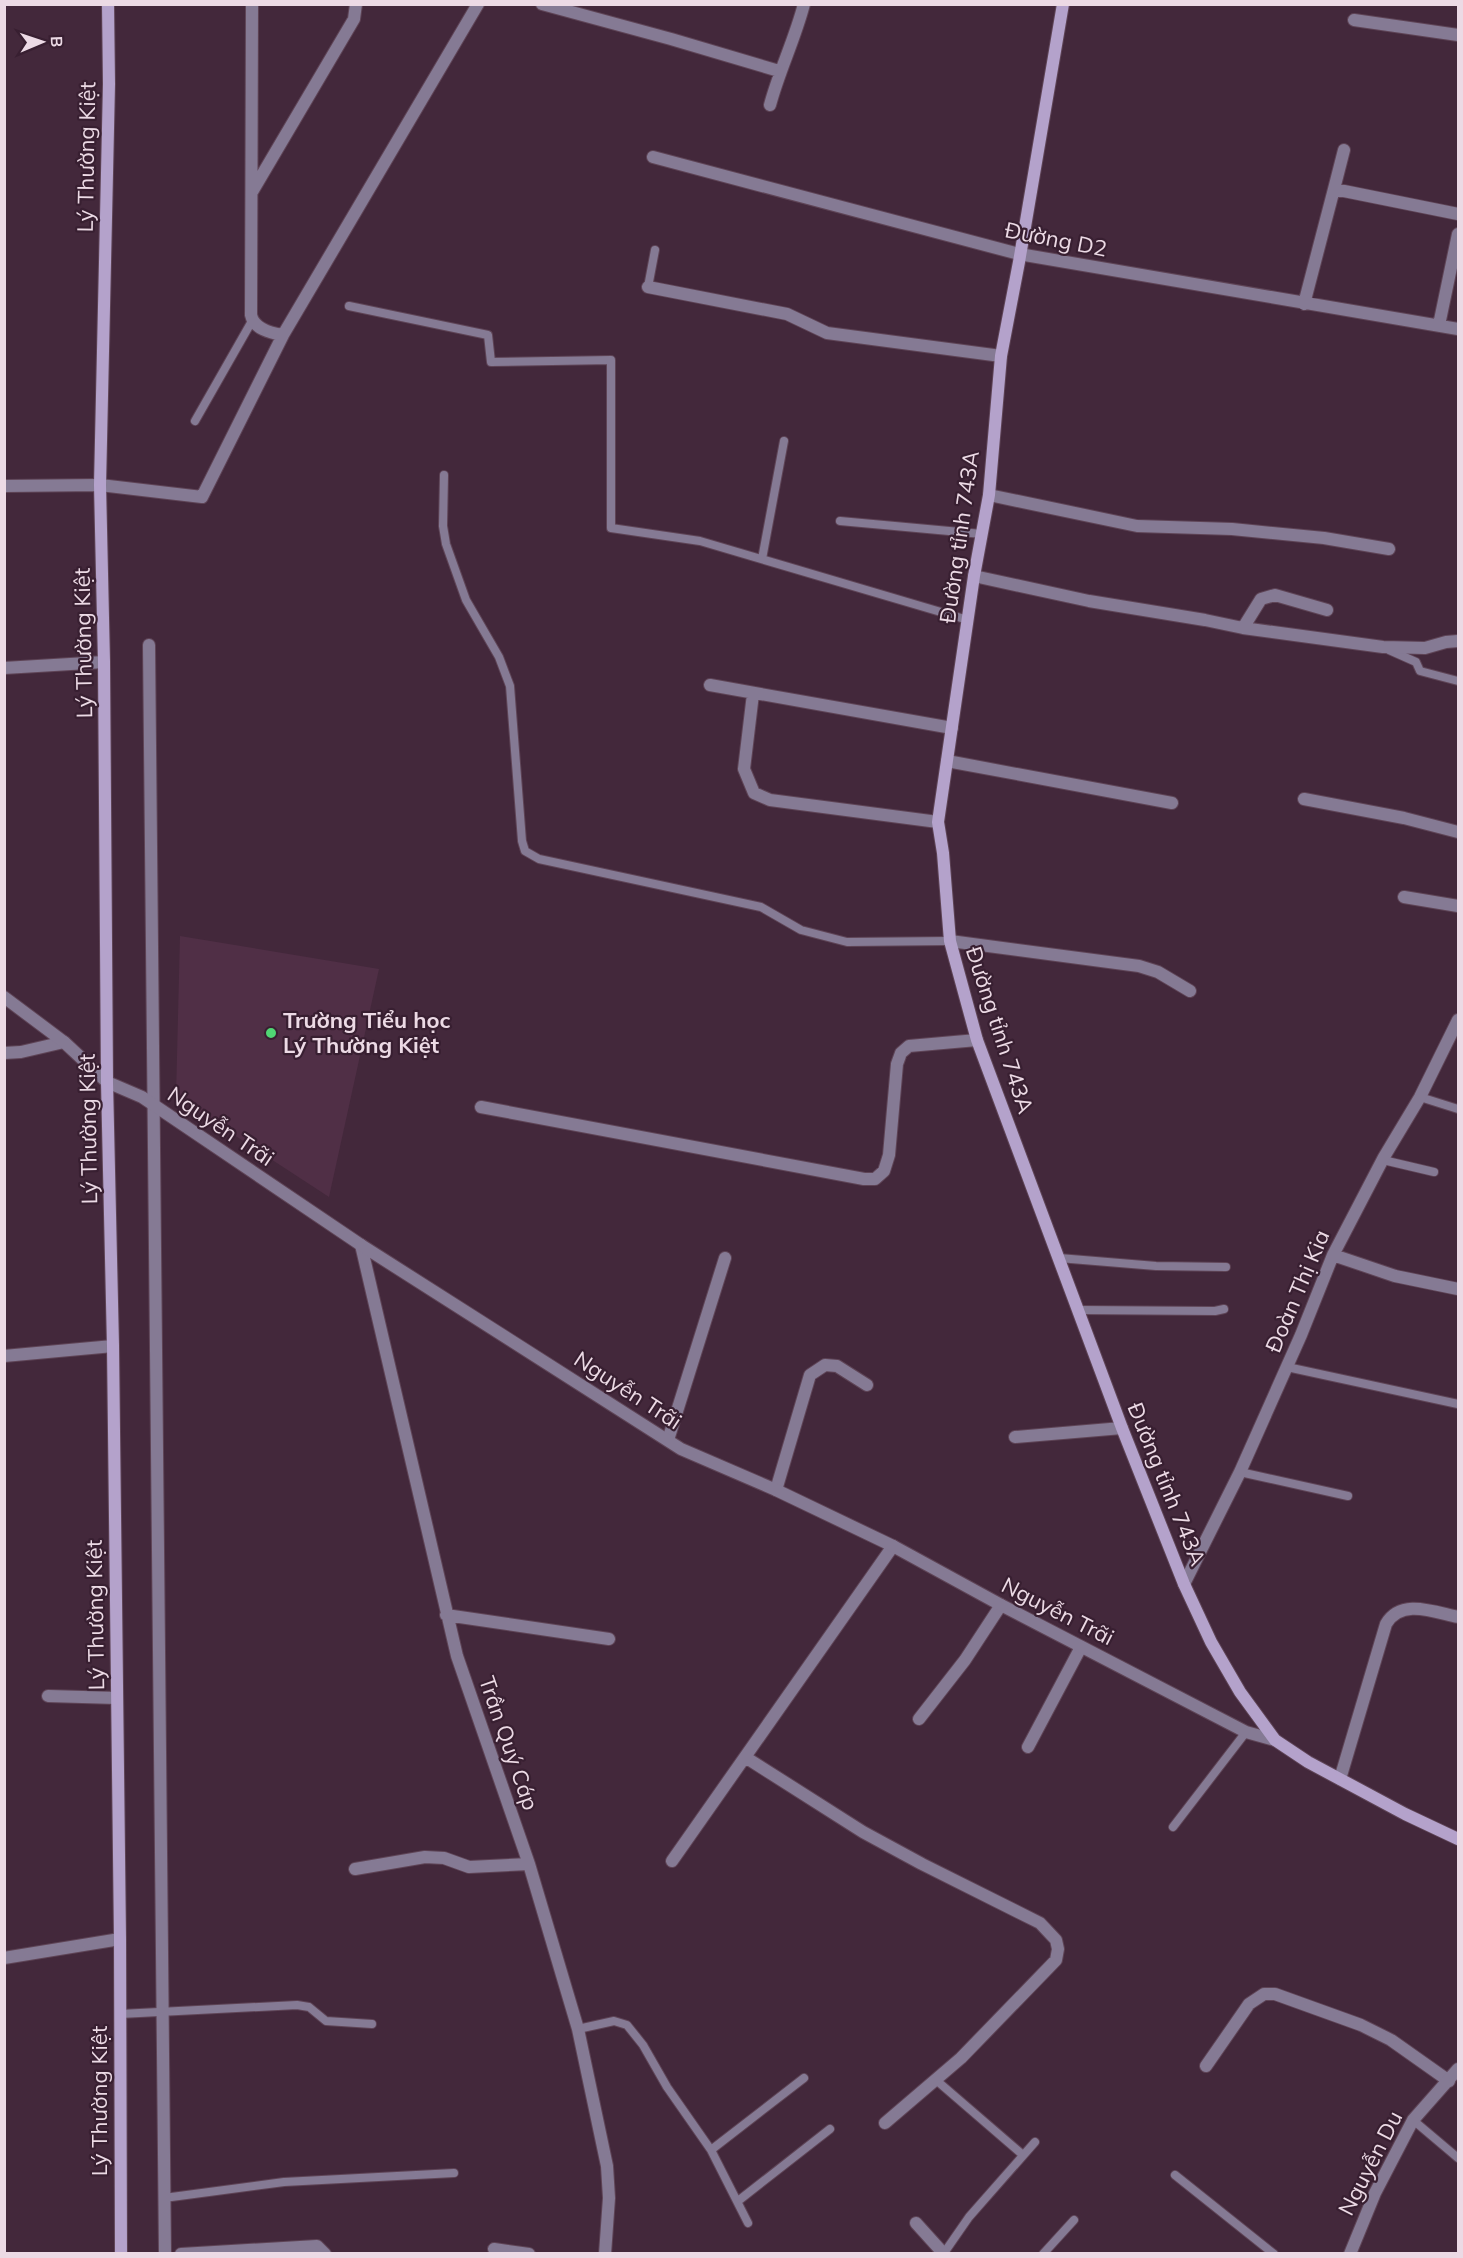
<svg xmlns="http://www.w3.org/2000/svg" width="1463" height="2258" viewBox="0 0 1463 2258" font-family="Mulish,sans-serif">
<style>
.built{fill:#502f46}
.lines{fill:none;stroke-linecap:round;stroke-linejoin:round}
.service-casing{stroke:#5e4456;stroke-width:10}
.minor-casing{stroke:#5e4456;stroke-width:14}
.tertiary-casing{stroke:#5e4456;stroke-width:14}
.secondary-casing{stroke:#5e4456;stroke-width:14}
.service{stroke:#857a94;stroke-width:8}
.minor{stroke:#857a94;stroke-width:12}
.tertiary{stroke:#857a94;stroke-width:12}
.secondary{stroke:#b4a2cb;stroke-width:12}
.poi-dot{fill:#50d674;stroke:#381f31;stroke-width:2}
.labels{text-anchor:middle;dominant-baseline:central;stroke-width:4.5;stroke-linejoin:round;paint-order:stroke}
.street-label{font-size:22px;fill:#ecdae5;stroke:#381f31}
.poi-label{font-size:22px;font-weight:bold;fill:#ecdae5;stroke:#381f31;text-anchor:start}
</style>
<rect width="100%" height="100%" fill="#43283b"/>
<!-- built -->
<path class="built" d="M180,936L379,969L329,1197L176,1097Z"/>
<g class="lines">
<!-- service casing -->
<g class="service-casing">
<path id="service" d="M648,287L655,250
M349,306L488,335L491,362L611,360V528L700,541L968,620
M195,421L252,321
M444,475L443,526L446,544L466,600L499,657L510,686L522,841L525,851L539,859L761,907L801,930L847,942L950,941
M840,521L982,534
M762,559L784,441
M1389,650L1416,662L1420,671L1458,681
M1420,1097L1458,1109
M1383,1160L1434,1172
M1059,1258L1156,1266L1226,1267
M1078,1310L1215,1311L1224,1309
M1287,1367L1458,1404
M1240,1472L1348,1496
M1173,1827L1246,1732
M120,2014L297,2005L309,2007L326,2021L372,2024
M578,2029L614,2021L627,2025L643,2045L667,2087L711,2150L748,2223
M936,2080L1023,2155
M1413,2120L1458,2158
M711,2150L804,2078
M1175,2175L1274,2254
M164,2198L284,2182L454,2173
M738,2201L830,2129
M944,2253L969,2217L1035,2142
M1043,2254L1074,2220"/>
</g>
<!-- minor casing -->
<g class="minor-casing">
<path id="minor" d="M252,4L251,315C254,329 270,333 283,335L478,4
M542,4L671,39L779,71
M1354,20L1458,35
M770,105C779,71 795,39 804,4
M653,157L1019,254L1458,329
M1334,189L1344,150
M252,192L354,19L356,4
M648,287L787,314L827,333L1001,356
M1304,304L1334,189L1458,214
M1439,325L1458,234
M4,486L100,485L202,497L283,335
M989,495L1137,526L1232,529L1324,538L1389,549
M974,576L1089,601L1205,620L1243,628L1261,599L1275,595L1327,610
M1243,628L1383,647L1425,648L1446,642L1458,641
M149,645L165,2254
M4,668L104,662
M710,685L952,728
M753,694L744,769L754,793L770,800L938,822
M947,761L1172,803
M1304,799L1404,818L1458,832
M1404,897L1458,906
M950,941L1139,966L1158,972L1190,991
M4,1053L21,1052L64,1042
M481,1107L864,1179H875L884,1171L889,1155L897,1064L901,1053L909,1046L977,1040
M361,1245L457,1656L529,1864L578,2029L607,2166L609,2198L605,2254
M1333,1255L1395,1276L1458,1289
M4,1356L113,1346
M1015,1437L1122,1428
M668,1440L725,1258
M776,1490L810,1375L825,1365L837,1366L867,1385
M1184,1584L1240,1472L1301,1335L1333,1255L1384,1157L1420,1097L1458,1020
M446,1615L609,1639
M48,1696L117,1698
M919,1719L965,1660L1001,1605
M1028,1747L1081,1647
M745,1757L863,1832L922,1864L1040,1923L1056,1940L1058,1949L1056,1960L961,2058L885,2123
M1340,1779L1386,1624C1401,1598 1434,1612 1458,1617
M672,1861L893,1546
M355,1869L425,1857L444,1858L469,1867L529,1864
M4,1958L120,1939
M1206,2066L1249,2004L1264,1994H1275L1361,2025L1391,2040L1449,2081
M916,2223L944,2254
M494,2249L529,2254
M181,2254L317,2246L325,2254"/>
</g>
<!-- tertiary casing -->
<g class="tertiary-casing">
<path id="tertiary" d="M4,997L64,1042L107,1082L142,1097L361,1245L681,1449L776,1490L893,1546L1001,1605L1246,1732L1275,1740
M1350,2254L1375,2193L1413,2120L1458,2069"/>
</g>
<!-- secondary casing -->
<g class="secondary-casing">
<path id="secondary" d="M108,4L109,84L100,485L104,662L107,1082L113,1346L120,1939L121,2254
M1063,4L1019,262L1001,356L989,495L974,576L938,822L943,853L950,941L977,1040L1122,1428L1184,1584L1211,1642L1240,1692L1275,1740L1308,1762L1405,1814L1458,1839"/>
</g>
<!-- service -->
<use href="#service" class="service"/>
<!-- minor -->
<use href="#minor" class="minor"/>
<!-- tertiary -->
<use href="#tertiary" class="tertiary"/>
<!-- secondary -->
<use href="#secondary" class="secondary"/>
</g>
<!-- markers -->
<circle class="poi-dot" cx="271" cy="1033" r="6"/>
<g class="labels">
<!-- street labels -->
<g class="street-label">
<text transform="translate(86 157) rotate(-89)">Lý Thường Kiệt</text>
<text transform="translate(1056 239) rotate(11)">Đường D2</text>
<text transform="translate(959 537) rotate(-82)">Đường tỉnh 743A</text>
<text transform="translate(83 643) rotate(-91)">Lý Thường Kiệt</text>
<text transform="translate(1000 1030) rotate(72)">Đường tỉnh 743A</text>
<text transform="translate(221 1126) rotate(34)">Nguyễn Trãi</text>
<text transform="translate(88 1129) rotate(-91)">Lý Thường Kiệt</text>
<text transform="translate(1297 1291) rotate(-67)">Đoàn Thị Kia</text>
<text transform="translate(628 1390) rotate(33)">Nguyễn Trãi</text>
<text transform="translate(1167 1484) rotate(68)">Đường tỉnh 743A</text>
<text transform="translate(1058 1611) rotate(27)">Nguyễn Trãi</text>
<text transform="translate(95 1615) rotate(-91)">Lý Thường Kiệt</text>
<text transform="translate(509 1743) rotate(71)">Trần Quý Cáp</text>
<text transform="translate(99 2101) rotate(-90)">Lý Thường Kiệt</text>
<text transform="translate(1370 2163) rotate(-63)">Nguyễn Du</text>
</g>
<!-- poi labels -->
<g class="poi-label">
<text x="283" y="1020">Trường Tiểu học<tspan x="283" dy="25">Lý Thường Kiệt</tspan></text>
</g>
</g>
<!-- border -->
<rect width="1463" height="2258" fill="none" stroke="#ecdae5" stroke-width="12"/>
<!-- north arrow -->
<g transform="translate(42 42) rotate(88)" stroke="#381f31" stroke-width="4.5" paint-order="stroke">
<path d="M0-4.5L10 22L0 15L-10 22Z" fill="#ecdae5"/>
<text y="-9" font-size="16" font-weight="bold" text-anchor="middle" fill="#ecdae5">B</text>
</g>
</svg>
